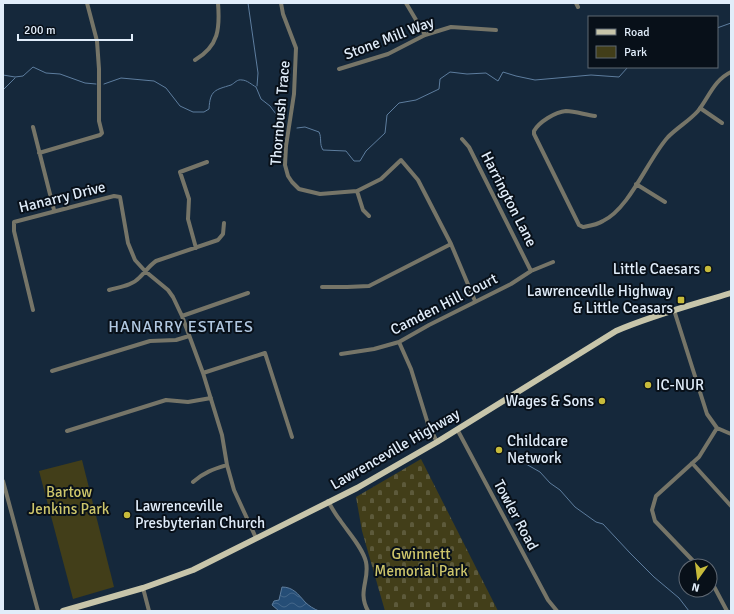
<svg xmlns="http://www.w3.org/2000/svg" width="734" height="614" viewBox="0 0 734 614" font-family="Signika,sans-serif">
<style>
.cemetery{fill:url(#cemetery-stones)}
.park{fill:#423e19}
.water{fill:url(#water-waves);stroke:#5d7d9e}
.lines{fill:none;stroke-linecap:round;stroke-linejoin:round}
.stream{stroke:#5d7d9e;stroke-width:1}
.street{stroke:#767568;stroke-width:4}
.primary{stroke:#c7c5aa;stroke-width:6}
.poi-dot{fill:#c7bb3b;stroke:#081019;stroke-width:1.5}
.labels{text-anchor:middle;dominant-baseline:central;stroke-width:4;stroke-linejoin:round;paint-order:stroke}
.street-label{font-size:15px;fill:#e1edfa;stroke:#081019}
.poi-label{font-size:15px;fill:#e1edfa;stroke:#081019;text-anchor:end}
.park-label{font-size:15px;fill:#cec66b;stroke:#081019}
.neighbourhood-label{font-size:16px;letter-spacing:1px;fill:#b1c8e1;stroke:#081019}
</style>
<defs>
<pattern id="cemetery-stones" width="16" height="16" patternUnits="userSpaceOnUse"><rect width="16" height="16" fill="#423e19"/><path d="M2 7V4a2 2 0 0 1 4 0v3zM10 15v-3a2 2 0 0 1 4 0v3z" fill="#5d5a3b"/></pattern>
<pattern id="water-waves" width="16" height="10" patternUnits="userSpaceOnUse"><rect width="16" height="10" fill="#254d76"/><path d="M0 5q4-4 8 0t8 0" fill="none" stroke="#44678a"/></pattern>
</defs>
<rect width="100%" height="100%" fill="#15283b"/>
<!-- cemetery -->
<path class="cemetery" d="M421,459L498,611H385L362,531L356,497Z"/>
<!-- park -->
<path class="park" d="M82,460L114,587L73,599L39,471Z"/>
<!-- water -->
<path class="water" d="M282,587C293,587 298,594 305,602C309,606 314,609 319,611H279L272,605L274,601L279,600Z"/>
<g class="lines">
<!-- stream -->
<path class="stream" d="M248,3L258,73L257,86
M717,28L731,23
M3,75L15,77L23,76L33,67L46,73L60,74L85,83L96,84
M104,84L121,78L154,81L166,88L180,106L193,112H204L209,109C210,90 215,90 231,85C235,83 237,79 242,80C247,80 252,85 256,87L261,99L270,106L285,126
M3,90L15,78
M297,128L305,127L319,132C322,138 319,144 323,150L346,151L354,161H360L366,151L385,133L387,115L399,103L416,100L439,89L440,79L450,72L467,74L486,73L498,81L503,72L516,76L535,80L591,75L619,77L628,67
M526,464L540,472L550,483L560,490L575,507L596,522L603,524L630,553L654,577L679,598L689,611"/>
<!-- street -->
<path class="street" d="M281,3L283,14L296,48L294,94L286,146L285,165L288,176L292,182L299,189L320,194L357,191L381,179L401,160L418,180L451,244L475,301
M406,3L425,35
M576,3L578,7
M195,60C219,46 220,28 218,3
M339,69L388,54L425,35L451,27L496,30
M700,108L722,123
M595,116C586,115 575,111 566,111C555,112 539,122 534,131V134L579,225L583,227C589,226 597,225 603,221C630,208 648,159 668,137C678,127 689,121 698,111C709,97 714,80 731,72
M33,127L54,210
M462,139L469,147L531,271
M39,153L100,135L102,133L99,121V69L97,41L87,3
M636,184L665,202
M357,191L363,210L369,216
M196,248L188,219L189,199L180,172L207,162
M322,287H347L369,286L451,244
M109,290C119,287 132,286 140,277C146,271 149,266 156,261L218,240L223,234L224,223
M33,310L14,231V222L83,204L114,196L120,197L128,243L135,260L145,271L168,290L173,297L182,316L203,373L222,435L227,465L234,490L256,538
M674,310L707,414L717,428L731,434
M182,316L248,293
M399,342L411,369L428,424L437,442
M341,354L374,349L399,342L429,325L511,284L531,271L553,262
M52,371L150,341L176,340L189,336
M203,373L265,353L292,437
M457,429L548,600L557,611
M67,431L166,400L188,402L211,398
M692,463L731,506
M3,481L38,611
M193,482C204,472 214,469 227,465
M328,501C332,508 335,514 340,520C348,532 363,548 366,562C370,580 357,591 368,611
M698,566L655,521L652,510L656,496L699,457L717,428
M710,579L727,611
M143,588L149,611"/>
<!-- primary -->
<path class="primary" d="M63,611L143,588L193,570L357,488L437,442L616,331C653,315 692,305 731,293"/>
</g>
<!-- markers -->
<g class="poi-dot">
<circle cx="708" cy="269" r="4"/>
<rect x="677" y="296" width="8" height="8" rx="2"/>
<circle cx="648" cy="385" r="4"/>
<circle cx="602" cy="401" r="4"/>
<circle cx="499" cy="450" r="4"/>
<circle cx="127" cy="515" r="4"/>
</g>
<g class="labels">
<!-- street labels -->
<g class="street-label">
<text transform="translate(389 38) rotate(-21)">Stone Mill Way</text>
<text transform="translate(280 113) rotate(-85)">Thornbush Trace</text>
<text transform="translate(62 197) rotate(-14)">Hanarry Drive</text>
<text transform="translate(509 199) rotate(63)">Harrington Lane</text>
<text transform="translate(444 304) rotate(-27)">Camden Hill Court</text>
<text transform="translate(395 449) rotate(-30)">Lawrenceville Highway</text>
<text transform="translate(516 515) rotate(62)">Towler Road</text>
</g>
<!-- poi labels -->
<g class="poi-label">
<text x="700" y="269">Little Caesars</text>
<text x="673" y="291">Lawrenceville Highway<tspan x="673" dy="17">&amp; Little Ceasars</tspan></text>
<text x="656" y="385" text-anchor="start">IC-NUR</text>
<text x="594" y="401">Wages &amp; Sons</text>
<text x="507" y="441" text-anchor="start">Childcare<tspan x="507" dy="17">Network</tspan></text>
<text x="135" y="506" text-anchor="start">Lawrenceville<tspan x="135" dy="17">Presbyterian Church</tspan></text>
</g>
<!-- park labels -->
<g class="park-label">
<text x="69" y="492">Bartow<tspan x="69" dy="17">Jenkins Park</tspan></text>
<text x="421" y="554">Gwinnett<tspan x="421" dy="17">Memorial Park</tspan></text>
</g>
<!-- neighbourhood labels -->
<g class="neighbourhood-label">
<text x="181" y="327">HANARRY ESTATES</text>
</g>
</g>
<!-- border -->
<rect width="734" height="614" fill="none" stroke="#e1edfa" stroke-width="8"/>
<!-- legend -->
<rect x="588" y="16" width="130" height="52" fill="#081019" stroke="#5f6873"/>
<rect x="596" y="29" width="20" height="6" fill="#c7c5aa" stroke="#5f6873"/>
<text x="624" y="36" font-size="12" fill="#e1edfa">Road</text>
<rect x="596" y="46" width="20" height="12" fill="#423e19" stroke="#5f6873"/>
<text x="624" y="56" font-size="12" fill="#e1edfa">Park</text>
<!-- north arrow -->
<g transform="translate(698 578) rotate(194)"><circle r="19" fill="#081019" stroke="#5f6873"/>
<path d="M0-3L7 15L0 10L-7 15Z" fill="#c7bb3b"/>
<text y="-6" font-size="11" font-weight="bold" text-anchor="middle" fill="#e1edfa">N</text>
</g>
<!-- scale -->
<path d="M18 34v6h114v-6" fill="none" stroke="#e1edfa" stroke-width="2"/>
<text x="24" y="34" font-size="12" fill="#e1edfa" stroke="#081019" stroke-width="3" paint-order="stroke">200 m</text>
</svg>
